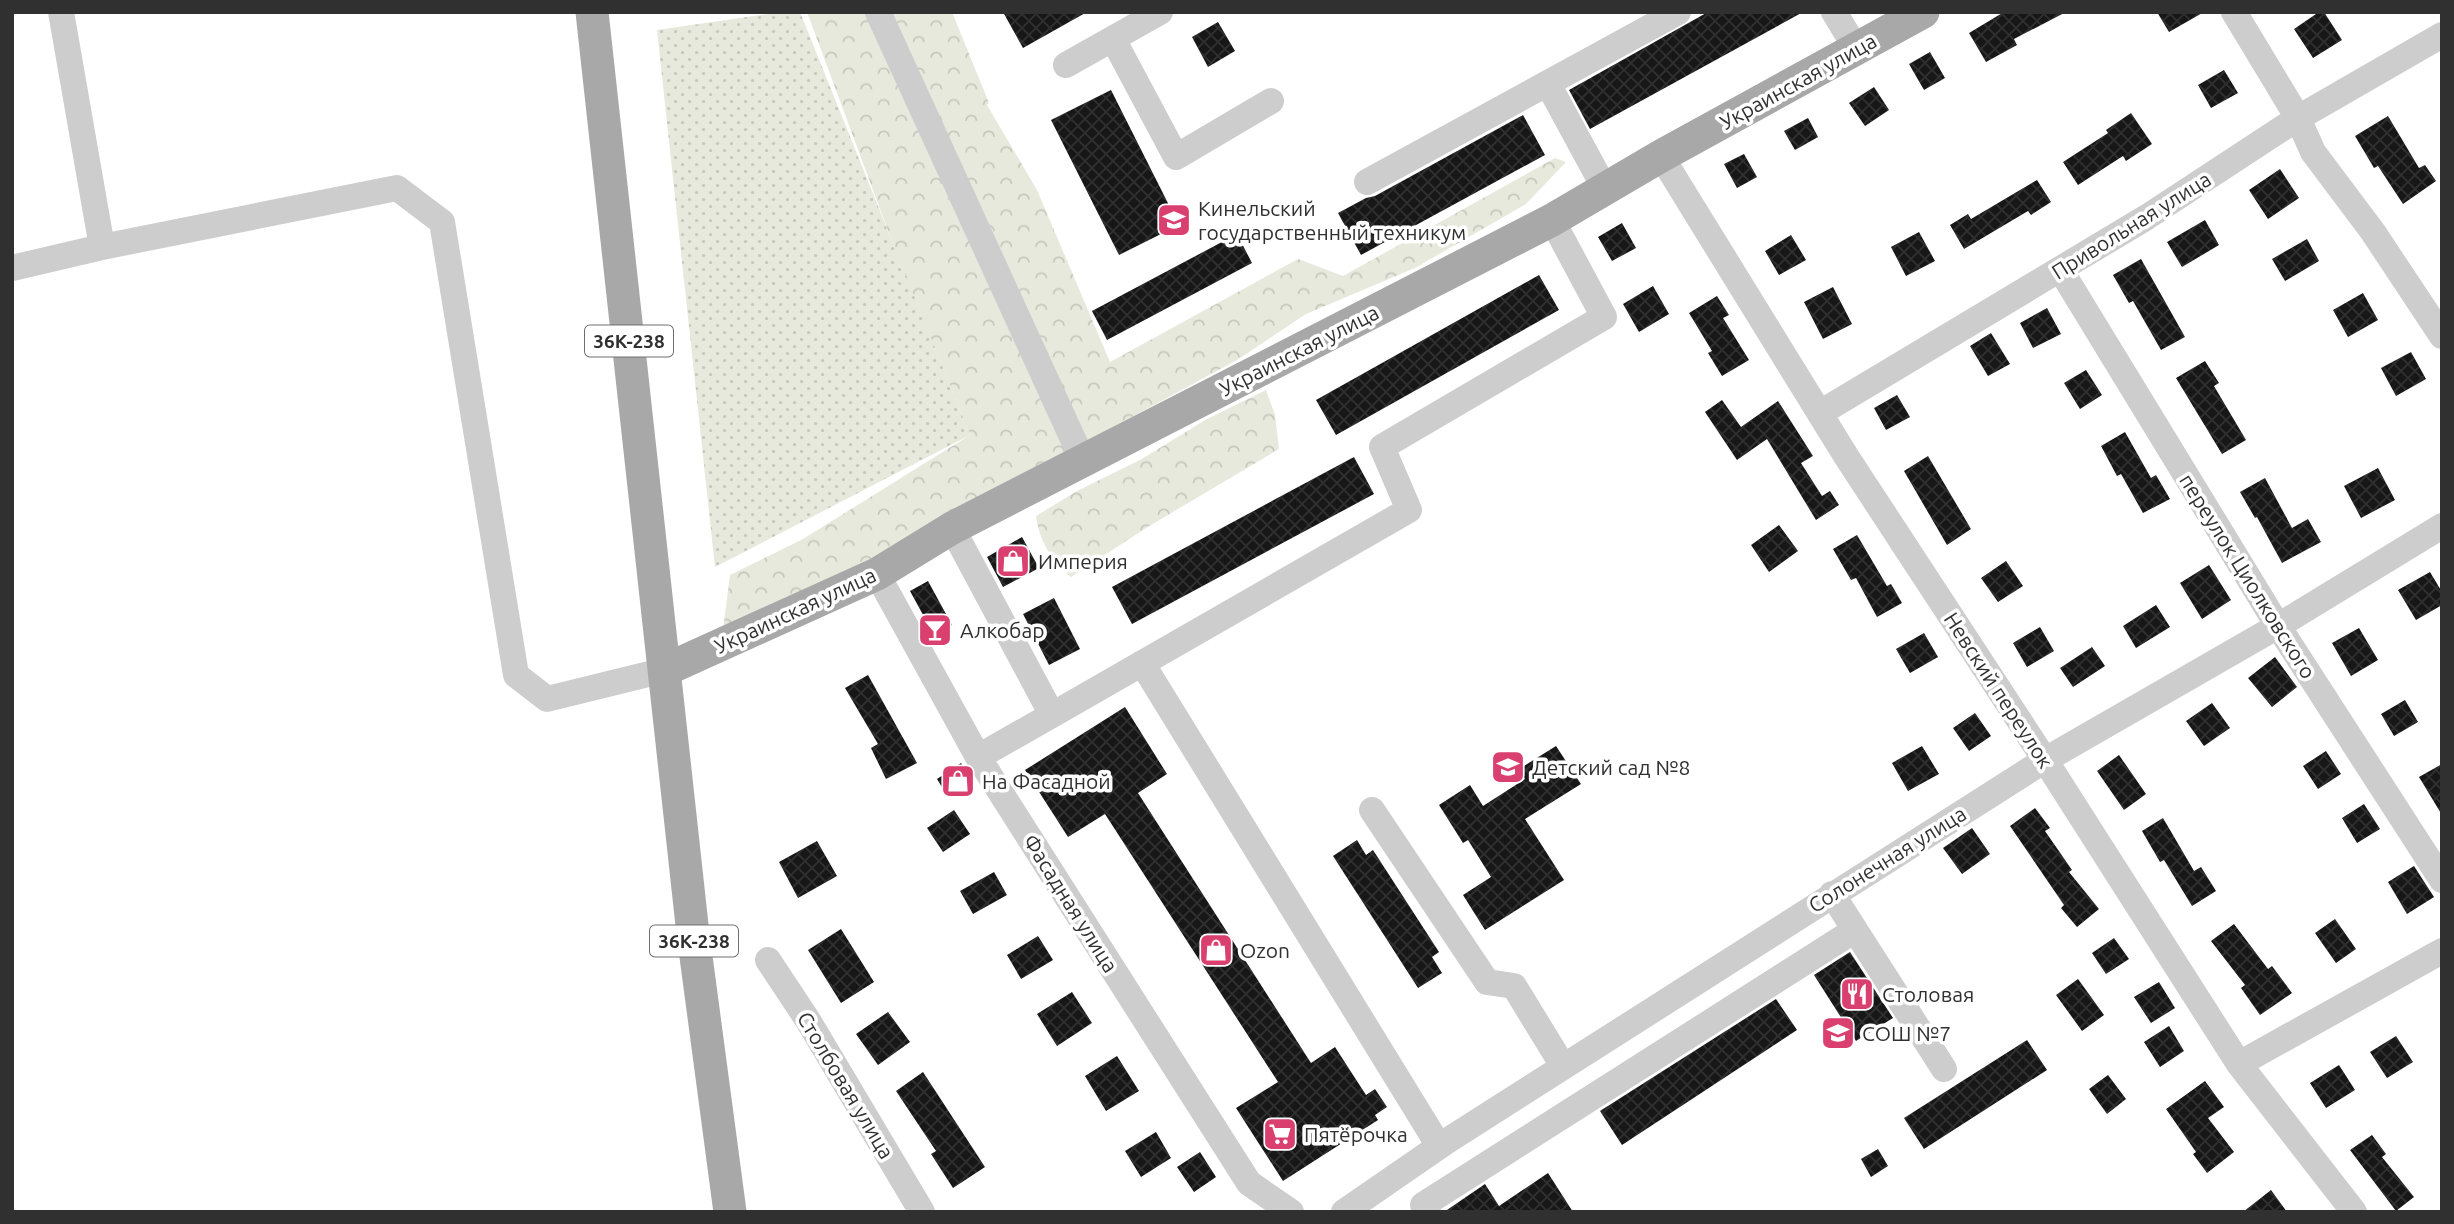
<svg xmlns="http://www.w3.org/2000/svg" width="2454" height="1224" viewBox="0 0 2454 1224" font-family="Ubuntu,sans-serif">
<style>
.forest{fill:url(#forest-crowns)}
.garden{fill:url(#garden-dots)}
.building{fill:url(#building-cross-hatch)}
.lines{fill:none;stroke-linecap:round;stroke-linejoin:round}
.minor{stroke:#cdcdcd;stroke-width:26}
.major{stroke:#a8a8a8;stroke-width:33}
.labels{text-anchor:middle;dominant-baseline:central;stroke-width:7;stroke-linejoin:round;paint-order:stroke}
.shield{fill:#fff;stroke:#6e6e6e;stroke-width:2}
.shield-label{font-size:19px;font-weight:bold;fill:#303030}
.street-label{font-size:21px;fill:#303030;stroke:#fff}
.poi-label{font-size:21px;fill:#303030;stroke:#fff;text-anchor:start}
</style>
<defs>
<pattern id="forest-crowns" width="20" height="18" patternUnits="userSpaceOnUse" patternTransform="scale(1.75)"><rect width="20" height="18" fill="#e6e9dc"/><path d="M2 6a3 3 0 1 1 6 0M12 15a3 3 0 1 1 6 0" fill="none" stroke="#c6c8bd"/></pattern>
<pattern id="garden-dots" width="8" height="8" patternUnits="userSpaceOnUse" patternTransform="scale(1.75)"><rect width="8" height="8" fill="#e6e9dc"/><path d="M2 2h.1M6 6h.1" fill="none" stroke="#c6c8bd" stroke-width="1.8" stroke-linecap="round"/></pattern>
<pattern id="building-cross-hatch" width="8" height="8" patternUnits="userSpaceOnUse" patternTransform="scale(1.75)"><rect width="8" height="8" fill="#171717"/><path d="M0 0l8 8M0 8l8-8" fill="none" stroke="#303030"/></pattern>
</defs>
<rect width="100%" height="100%" fill="#fff"/>
<!-- forest -->
<path class="forest" d="M807,12H952L989,103L987,105L1037,190L1110,362L1298,259L1343,276L1555,158L1566,162L1526,204L1415,268L1306,314L1237,360L1060,456L721,645L730,575L803,539L970,435L896,252Z
M1266,390L1275,415L1279,449L1146,528L1071,577C1052,562 1039,540 1036,516L1077,491L1140,460L1207,419Z"/>
<!-- garden -->
<path class="garden" d="M782,12H800L970,435L715,567L657,30Z"/>
<!-- building -->
<path class="building" d="M1003,12H1087L1023,48Z
M1708,12H1803L1590,129L1569,90Z
M2004,12H2066L2014,39L2017,45L1986,62L1969,33Z
M2157,12H2204L2169,32Z
M2319,12H2324L2342,40L2313,58L2294,29Z
M1218,22L1235,51L1208,67L1192,37Z
M1930,52L1945,78L1924,90L1909,64Z
M2224,70L2238,93L2211,108L2198,85Z
M1874,87L1889,110L1865,126L1849,103Z
M1111,90L1179,225L1119,255L1051,120Z
M2131,113L2152,144L2126,161L2123,156L2078,185L2063,162L2108,133L2106,130Z
M1523,115L1545,155L1361,255L1338,213L1366,198L1375,196Z
M2388,116L2419,168L2425,165L2436,181L2403,204L2378,166L2374,168L2355,136Z
M1808,118L1818,137L1795,150L1784,131Z
M1744,154L1757,177L1737,188L1724,164Z
M2280,169L2299,198L2268,219L2249,190Z
M2037,180L2051,202L2031,215L2028,211L1964,249L1950,225L1968,214L1971,219Z
M2205,220L2219,245L2182,267L2167,242Z
M1622,223L1636,248L1612,261L1598,237Z
M1919,232L1935,261L1906,276L1891,247Z
M1237,234L1252,263L1107,340L1092,311Z
M1791,235L1806,260L1779,275L1765,251Z
M2307,239L2319,261L2285,281L2272,259Z
M2141,259L2185,337L2161,350L2133,301L2129,303L2113,275Z
M1539,275L1559,310L1336,435L1316,400Z
M1653,286L1669,314L1639,332L1623,304Z
M1833,287L1852,324L1823,339L1804,302Z
M2363,293L2378,320L2348,337L2333,310Z
M1717,296L1729,315L1723,318L1749,360L1722,376L1708,353L1712,351L1689,313Z
M2047,308L2061,334L2033,348L2020,323Z
M1991,333L2010,364L1988,376L1970,346Z
M2411,352L2426,379L2396,396L2381,368Z
M2205,361L2219,383L2214,386L2246,440L2222,454L2176,378Z
M2086,370L2102,395L2080,409L2064,383Z
M1897,395L1910,417L1886,430L1874,408Z
M1722,400L1741,427L1778,401L1813,456L1801,463L1822,496L1830,491L1839,505L1816,520L1767,439L1737,460L1705,412Z
M2125,432L2151,478L2156,475L2170,499L2143,513L2121,474L2117,476L2101,446Z
M1928,456L1971,529L1947,545L1904,471Z
M1354,457L1374,494L1132,624L1112,587Z
M2378,468L2395,500L2361,518L2344,486Z
M2265,478L2292,528L2308,519L2321,542L2282,563L2257,517L2255,518L2240,492Z
M1779,525L1798,551L1769,572L1751,545Z
M1857,535L1887,586L1891,584L1902,603L1877,617L1856,578L1851,580L1833,549Z
M1022,537L1039,568L1003,587L987,557Z
M2006,561L2023,586L1998,602L1981,578Z
M2209,565L2231,600L2202,619L2180,583Z
M2430,572L2442,592V605L2416,620L2398,590Z
M928,581L952,625L934,635L910,591Z
M1054,598L1080,649L1049,665L1023,614Z
M2156,605L2170,627L2136,648L2123,626Z
M2040,627L2054,651L2027,667L2013,643Z
M2359,628L2378,660L2351,676L2332,643Z
M1924,633L1938,657L1910,673L1896,649Z
M2092,647L2105,666L2073,687L2060,668Z
M2275,657L2297,687L2272,707L2248,678Z
M868,675L917,763L886,779L871,748L878,744L845,688Z
M2405,700L2418,722L2394,736L2381,714Z
M2212,703L2230,728L2204,746L2186,721Z
M1125,707L1167,774L1138,793L1311,1063L1335,1047L1366,1095L1375,1089L1387,1107L1375,1115L1378,1120L1283,1181L1236,1108L1278,1082L1105,814L1068,837L1025,770Z
M1975,713L1991,736L1969,751L1953,728Z
M1556,746L1581,784L1525,819L1564,880L1485,930L1463,895L1491,877L1468,840L1463,843L1439,805L1470,785L1483,806L1525,779L1519,769Z
M1922,746L1939,774L1908,791L1892,763Z
M2326,751L2341,774L2318,789L2303,766Z
M2119,755L2146,794L2124,810L2097,771Z
M961,763L973,781L948,797L937,779Z
M2442,764V815L2419,777Z
M2364,804L2380,829L2357,843L2342,818Z
M2035,808L2050,828L2045,831L2072,870L2069,872L2099,909L2077,927L2061,908L2064,905L2010,826Z
M954,810L970,834L943,852L927,828Z
M2163,818L2194,871L2201,867L2216,891L2192,906L2164,860L2160,862L2142,831Z
M1972,828L1990,854L1962,874L1943,848Z
M1357,840L1366,855L1373,850L1439,952L1432,957L1442,973L1418,988L1333,856Z
M817,841L837,876L798,898L779,862Z
M2414,866L2434,897L2407,914L2388,882Z
M994,872L1007,895L973,914L960,891Z
M2335,919L2356,949L2336,963L2315,933Z
M2234,924L2268,969L2272,966L2292,993L2260,1015L2241,988L2245,985L2211,941Z
M841,929L874,982L841,1003L808,950Z
M1038,936L1053,960L1021,979L1007,955Z
M2114,938L2129,959L2106,974L2092,953Z
M1850,952L1893,1018L1856,1041L1814,975Z
M2078,979L2104,1015L2082,1031L2056,995Z
M2159,982L2175,1008L2151,1023L2134,997Z
M1072,992L1092,1023L1057,1046L1037,1014Z
M1776,999L1797,1030L1622,1145L1600,1111Z
M888,1012L910,1042L878,1065L856,1034Z
M2169,1026L2184,1051L2160,1067L2144,1042Z
M2396,1036L2413,1062L2387,1078L2370,1052Z
M2027,1040L2047,1070L1924,1149L1904,1118Z
M1117,1056L1139,1091L1106,1111L1085,1076Z
M2339,1065L2355,1090L2326,1108L2310,1083Z
M923,1072L985,1167L953,1188L931,1154L936,1151L896,1091Z
M2108,1075L2126,1099L2107,1114L2089,1089Z
M2205,1081L2224,1107L2208,1118L2234,1152L2207,1173L2193,1154L2196,1152L2166,1109Z
M1156,1132L1171,1158L1141,1177L1125,1151Z
M2372,1135L2386,1154L2382,1157L2414,1197L2396,1211L2350,1150Z
M1878,1149L1888,1166L1871,1177L1861,1159Z
M1200,1152L1216,1177L1194,1192L1177,1167Z
M1548,1173L1573,1212H1444L1485,1184L1499,1206Z
M2271,1190L2287,1212H2243Z"/>
<g class="lines">
<!-- minor -->
<path class="minor" d="M61,12L102,247
M878,12L1083,461
M1834,12L1857,50
M2234,12L2298,118L2313,152L2373,232L2442,336
M1113,39L1176,157L1271,101
M1066,65L1160,12
M1548,84L1605,189
M1661,156L1846,456L2045,760L2239,1064L2354,1212
M1367,182L1678,12
M12,268L102,247L397,188L442,222L516,675L547,699L665,670
M2060,269L2278,626L2442,880
M1820,413L2147,217L2298,118L2442,35
M952,528L1052,715L978,757
M877,574L978,757L1249,1183L1291,1212
M1142,663L1439,1146
M1052,715L1409,510L1382,447L1604,317L1552,220
M1372,810L1487,982L1514,986L1563,1066
M1832,894L1944,1069
M768,960L809,1022L922,1212
M2239,1064L2442,951
M1344,1212L1447,1141L2045,760L2278,626L2442,526
M1428,1212L1423,1205L1855,930"/>
<!-- major -->
<path class="major" d="M592,12L693,934L730,1212
M665,670L877,574L952,528L1552,220L1661,156L1923,12"/>
</g>
<!-- icons -->
<defs>
<g id="university-square" transform="scale(1.75)"><rect x="-9" y="-9" width="18" height="18" rx="4" fill="#d93f6f" stroke="#fff"/><path d="M0-5L7-2L0 1L-7-2ZM-4 1L0 2.5L4 1V4Q0 6-4 4Z" fill="#fff"/></g>
<g id="shop-square" transform="scale(1.75)"><rect x="-9" y="-9" width="18" height="18" rx="4" fill="#d93f6f" stroke="#fff"/><path d="M-5-2.5h2.3a2.7 3.5 0 0 1 5.4 0H5L5.5 6h-11ZM-1.5-2.5h3a1.5 2.3 0 0 0-3 0Z" fill="#fff"/></g>
<g id="bar-square" transform="scale(1.75)"><rect x="-9" y="-9" width="18" height="18" rx="4" fill="#d93f6f" stroke="#fff"/><path d="M-6-5H6L.8 .8V4.5H3.5V6h-7V4.5H-.8V.8Z" fill="#fff"/></g>
<g id="school-square" transform="scale(1.75)"><rect x="-9" y="-9" width="18" height="18" rx="4" fill="#d93f6f" stroke="#fff"/><path d="M0-5L7-2L0 1L-7-2ZM-4 1L0 2.5L4 1V4Q0 6-4 4Z" fill="#fff"/></g>
<g id="restaurant-square" transform="scale(1.75)"><rect x="-9" y="-9" width="18" height="18" rx="4" fill="#d93f6f" stroke="#fff"/><path d="M-5-6h1v4h1v-4h1v4h1v-4h1v5L-1.5 .5V6h-2V.5L-5-1ZM5-6V6H3V1.5H1.5Q1.5-4 5-6Z" fill="#fff"/></g>
<g id="supermarket-square" transform="scale(1.75)"><rect x="-9" y="-9" width="18" height="18" rx="4" fill="#d93f6f" stroke="#fff"/><path d="M-6-5.5h2.5l.6 2H6L4.5 2H-2.5L-4.4-4H-6ZM-1.5 3.2a1.3 1.3 0 1 0 .1 0ZM3 3.2a1.3 1.3 0 1 0 .1 0Z" fill="#fff"/></g>
</defs>
<g fill-rule="evenodd">
<use href="#university-square" x="1174" y="220"/>
<use href="#shop-square" x="1013" y="561"/>
<use href="#bar-square" x="935" y="630"/>
<use href="#school-square" x="1508" y="767"/>
<use href="#shop-square" x="958" y="781"/>
<use href="#shop-square" x="1216" y="950"/>
<use href="#restaurant-square" x="1857" y="994"/>
<use href="#school-square" x="1838" y="1033"/>
<use href="#supermarket-square" x="1280" y="1134"/>
</g>
<g class="labels">
<!-- shield labels -->
<g class="shield">
<rect x="585" y="325.5" width="88" height="31" rx="5"/>
<rect x="650" y="925.5" width="88" height="31" rx="5"/>
</g>
<g class="shield-label">
<text x="629" y="341">36К-238</text>
<text x="694" y="941">36К-238</text>
</g>
<!-- street labels -->
<g class="street-label">
<text transform="translate(1798 81) rotate(-29)">Украинская улица</text>
<text transform="translate(2131 225) rotate(-32)">Привольная улица</text>
<text transform="translate(1299 350) rotate(-27)">Украинская улица</text>
<text transform="translate(2248 576) rotate(58)">переулок Циолковского</text>
<text transform="translate(795 610) rotate(-25)">Украинская улица</text>
<text transform="translate(1999 690) rotate(57)">Невский переулок</text>
<text transform="translate(1887 859) rotate(-32)">Солонечная улица</text>
<text transform="translate(1071 903) rotate(58)">Фасадная улица</text>
<text transform="translate(846 1085) rotate(59)">Столбовая улица</text>
</g>
<!-- poi labels -->
<g class="poi-label">
<text x="1198" y="208">Кинельский<tspan x="1198" dy="24">государственный техникум</tspan></text>
<text x="1038" y="561">Империя</text>
<text x="960" y="630">Алкобар</text>
<text x="1532" y="767">Детский сад №8</text>
<text x="982" y="781">На Фасадной</text>
<text x="1240" y="950">Ozon</text>
<text x="1882" y="994">Столовая</text>
<text x="1862" y="1033">СОШ №7</text>
<text x="1304" y="1134">Пятёрочка</text>
</g>
</g>
<!-- border -->
<rect width="2454" height="1224" fill="none" stroke="#303030" stroke-width="28"/>
</svg>
